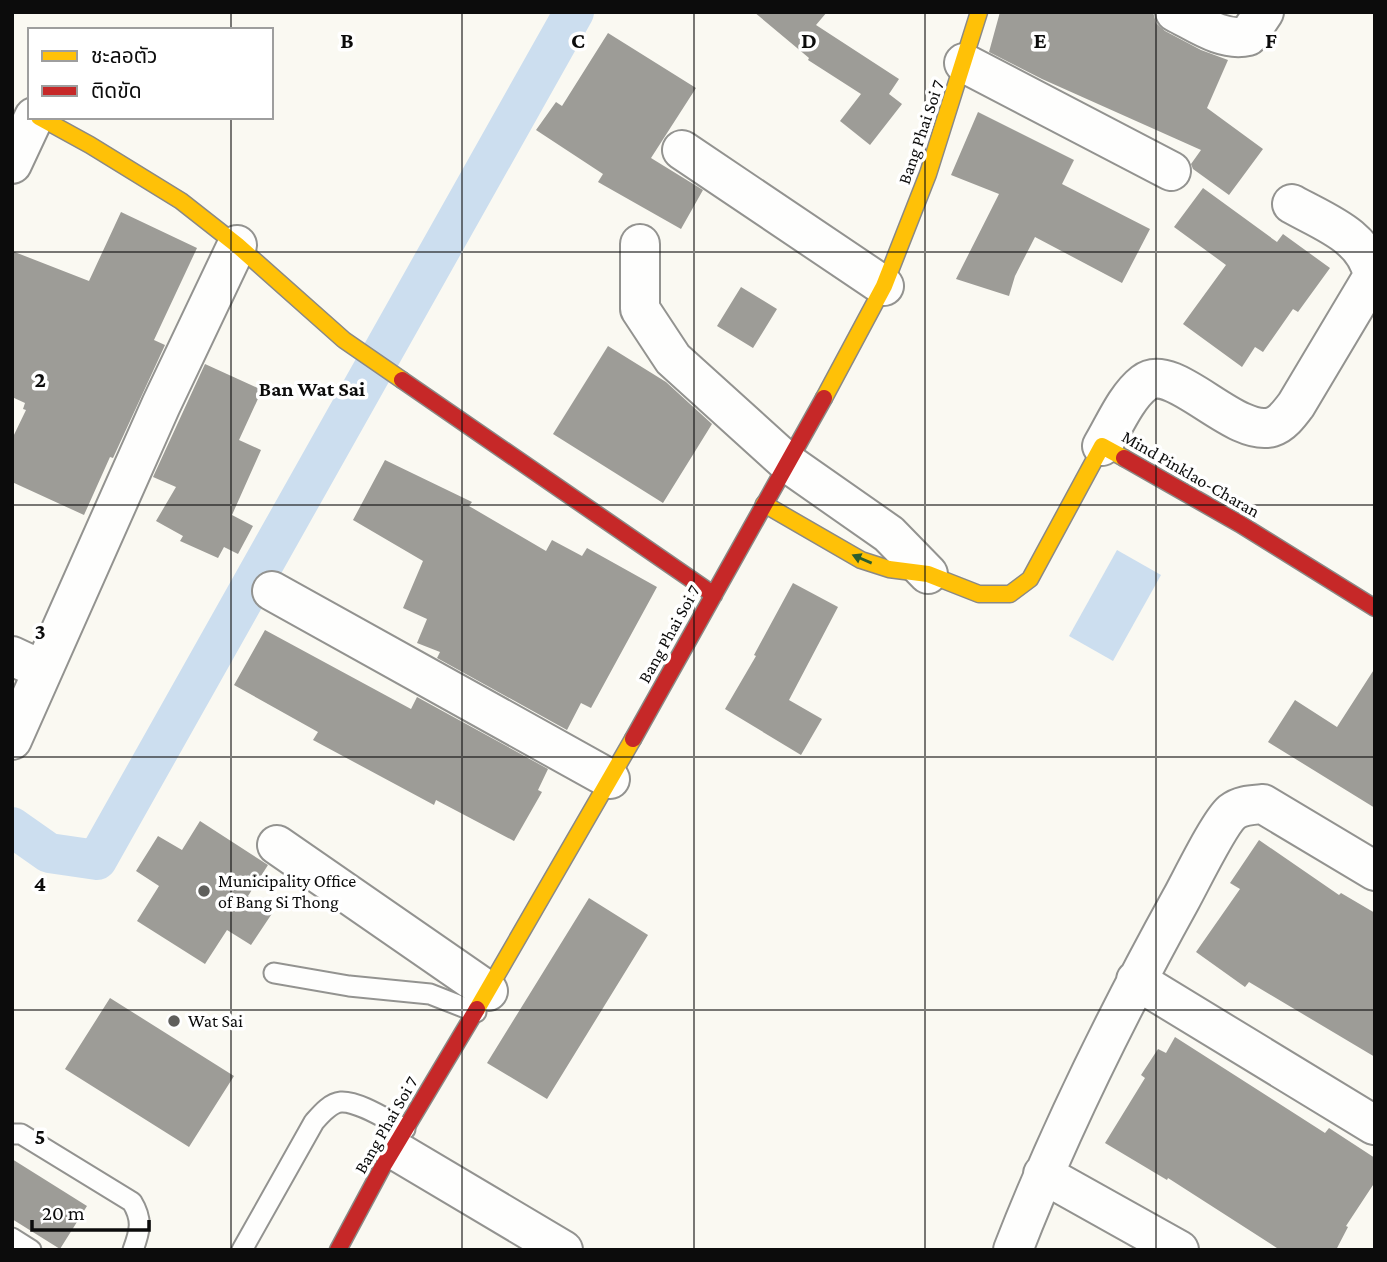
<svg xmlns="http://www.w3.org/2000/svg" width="1387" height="1262" viewBox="0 0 1387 1262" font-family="'Crimson Pro','Noto Sans Thai',serif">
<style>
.water{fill:#ccdeef}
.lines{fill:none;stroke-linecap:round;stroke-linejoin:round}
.canal{stroke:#ccdeef;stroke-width:40}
.building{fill:#9d9c97}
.lane-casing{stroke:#939390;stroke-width:23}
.street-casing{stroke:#939390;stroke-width:42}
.slow-casing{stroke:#8a8986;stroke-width:19}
.jam-casing{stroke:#8a8986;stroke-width:19}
.lane{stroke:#fefefd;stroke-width:19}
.street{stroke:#fefefd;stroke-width:38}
.slow{stroke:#ffc107;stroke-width:16}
.jam{stroke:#c62828;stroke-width:16}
.oneway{fill:#2c5e2e}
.grid{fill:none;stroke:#0c0c0c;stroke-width:2;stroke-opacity:0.55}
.poi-dot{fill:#5f5f5c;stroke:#fff;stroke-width:2.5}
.labels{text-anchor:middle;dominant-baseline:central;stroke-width:7;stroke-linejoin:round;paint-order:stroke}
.street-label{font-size:18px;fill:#0c0c0c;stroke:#fff}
.poi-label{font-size:18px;fill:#0c0c0c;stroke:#fff;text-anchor:start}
.quarter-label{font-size:21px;font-weight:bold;fill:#0c0c0c;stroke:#fff}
.grid-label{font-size:23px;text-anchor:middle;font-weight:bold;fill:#0c0c0c;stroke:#fff;stroke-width:7;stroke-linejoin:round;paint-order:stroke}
</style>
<rect width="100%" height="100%" fill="#faf9f2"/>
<!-- water -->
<path class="water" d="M1117,550L1161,575L1113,661L1069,636Z"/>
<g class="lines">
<!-- canal -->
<path class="canal" d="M12,827L49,853L97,860L574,12"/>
</g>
<!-- building -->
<path class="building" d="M754,12H827L816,25L899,79L889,94L902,104L870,145L840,121L861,94L808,60L809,58Z
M1000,12H1153L1156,23L1165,31L1201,50L1228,60L1207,108L1263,149L1229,195L1193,169L1191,164L1201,150L1042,79L989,52Z
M608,33L696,88L651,158L703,190L681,229L598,182L603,174L536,130L556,102L562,106Z
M978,112L1074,160L1062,184L1150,229L1122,283L1035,237L1015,276L1009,296L956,279L999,194L951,175Z
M1203,188L1277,242L1283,234L1330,268L1298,312L1293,309L1263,352L1255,347L1242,367L1183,324L1226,265L1174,227Z
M121,212L197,248L154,340L165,345L113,458L110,457L84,515L12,482V439L26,410L23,409L25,403L12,397V251L89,281Z
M741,287L777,309L753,348L717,326Z
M608,346L666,382L712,424L663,503L553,434Z
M205,364L262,390L239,440L261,450L232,515L253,526L238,554L224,547L218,558L180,541L183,536L156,521L176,487L153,477Z
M385,460L472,502L469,506L546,551L552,540L582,556L587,548L657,587L591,708L581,703L567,730L437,658L440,652L417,643L427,619L403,608L423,561L353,520Z
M793,583L838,607L789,700L822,719L801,755L725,709L756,656L754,655Z
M265,630L411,709L417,697L548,769L538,790L542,792L514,841L436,800L434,805L313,740L318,732L234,685Z
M1375,668V808L1268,742L1295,700L1337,727Z
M200,821L268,865L248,896L273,912L251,945L227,930L205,964L137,921L159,886L136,871L158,836L182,850Z
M1259,840L1339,895L1341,893L1375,913V1057L1249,982L1245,987L1196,952L1240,889L1230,883Z
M589,898L648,935L547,1099L487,1063Z
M110,998L234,1076L189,1147L65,1069Z
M1175,1037L1325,1133L1329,1128L1375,1158V1182L1346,1226L1348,1227L1336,1250H1280L1168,1178L1167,1180L1105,1143L1145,1078L1141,1075L1158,1049L1166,1053Z
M12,1159L87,1206L60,1249L12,1219Z"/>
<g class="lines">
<!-- lane casing -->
<g class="lane-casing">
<path id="lane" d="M274,973L349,986L430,994L476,1012
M12,1134H21L132,1202C143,1220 140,1231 133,1250
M12,1238L31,1250
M242,1250L314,1122C321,1114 330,1103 341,1102C359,1101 389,1121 405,1129"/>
</g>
<!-- street casing -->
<g class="street-casing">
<path id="street" d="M1175,12C1197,23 1223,42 1248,36L1264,12
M964,63L1171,171
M682,150L884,286
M12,164L34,117
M640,244V309L673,359L789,464L889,534L928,574
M1102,446C1114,426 1126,397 1144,383C1173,360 1234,438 1272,427C1282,424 1290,413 1296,405L1373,276C1366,236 1324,222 1292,204
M272,591L610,779
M12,656L42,670
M12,740L161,405L237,245
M277,845L488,991
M1136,980L1374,1125
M393,1149L563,1250
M1043,1174L1179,1250
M1013,1250C1060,1129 1118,1013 1181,899C1191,881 1219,823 1232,812C1241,805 1252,805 1263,804L1375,871"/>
</g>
<!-- slow casing -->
<g class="slow-casing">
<path id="slow" d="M39,117L90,145L181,201L237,245L344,340L402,380
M824,398L884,286L928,174L979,12
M764,504L861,560L889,569L928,574L979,594H1010L1030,579L1102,446L1124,458
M477,1009L633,739"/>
</g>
<!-- jam casing -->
<g class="jam-casing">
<path id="jam" d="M402,380L714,595
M1124,458L1240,524L1375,608
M633,739L824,398
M338,1250L382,1168L477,1009"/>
</g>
<!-- lane -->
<use href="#lane" class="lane"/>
<!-- street -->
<use href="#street" class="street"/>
<!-- slow -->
<use href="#slow" class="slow"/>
<!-- jam -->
<use href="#jam" class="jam"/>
</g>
<!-- one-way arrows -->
<defs><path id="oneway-solid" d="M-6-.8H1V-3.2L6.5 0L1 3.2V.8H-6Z" transform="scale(1.75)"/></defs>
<use class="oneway" href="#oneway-solid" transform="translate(862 559) rotate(-157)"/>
<!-- grid -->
<path class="grid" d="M231,12V30M462,12V1250M694,12V1250M925,12V1250M1156,12V1250M231,117V1250M12,252H1375M12,505H1375M12,757H1375M12,1010H1375"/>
<!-- markers -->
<g class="poi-dot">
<circle cx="204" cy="891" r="7"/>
<circle cx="174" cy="1021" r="7"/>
</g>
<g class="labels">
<!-- street labels -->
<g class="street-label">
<text transform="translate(921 132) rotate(-71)">Bang Phai Soi 7</text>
<text transform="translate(1191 474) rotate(30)">Mind Pinklao-Charan</text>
<text transform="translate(669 634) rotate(-61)">Bang Phai Soi 7</text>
<text transform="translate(386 1125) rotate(-60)">Bang Phai Soi 7</text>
</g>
<!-- poi labels -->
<g class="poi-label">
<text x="218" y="881">Municipality Office<tspan x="218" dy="21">of Bang Si Thong</tspan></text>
<text x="188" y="1021">Wat Sai</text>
</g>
<!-- quarter labels -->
<g class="quarter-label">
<text x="312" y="389">Ban Wat Sai</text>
</g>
</g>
<g class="grid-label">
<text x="347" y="48">B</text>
<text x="578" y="48">C</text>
<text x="809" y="48">D</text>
<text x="1040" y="48">E</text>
<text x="1271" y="48">F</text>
<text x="40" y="387">2</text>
<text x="40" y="639">3</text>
<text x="40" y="891">4</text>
<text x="40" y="1144">5</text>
</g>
<!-- border -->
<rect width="1387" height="1262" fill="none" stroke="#0c0c0c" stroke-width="28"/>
<!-- legend -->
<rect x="28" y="28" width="245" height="91" fill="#ffffff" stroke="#9e9e9e" stroke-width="2"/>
<rect x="42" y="51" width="35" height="10" fill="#ffc107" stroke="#9e9e9e" stroke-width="2"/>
<text x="91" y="63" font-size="21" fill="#0c0c0c">ชะลอตัว</text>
<rect x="42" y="86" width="35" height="10" fill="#c62828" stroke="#9e9e9e" stroke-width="2"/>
<text x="91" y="98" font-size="21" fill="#0c0c0c">ติดขัด</text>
<!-- scale -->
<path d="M32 1220v10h117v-10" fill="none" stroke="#0c0c0c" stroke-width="3.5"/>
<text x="42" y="1220" font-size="21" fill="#0c0c0c" stroke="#ffffff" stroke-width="5" paint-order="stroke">20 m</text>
</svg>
